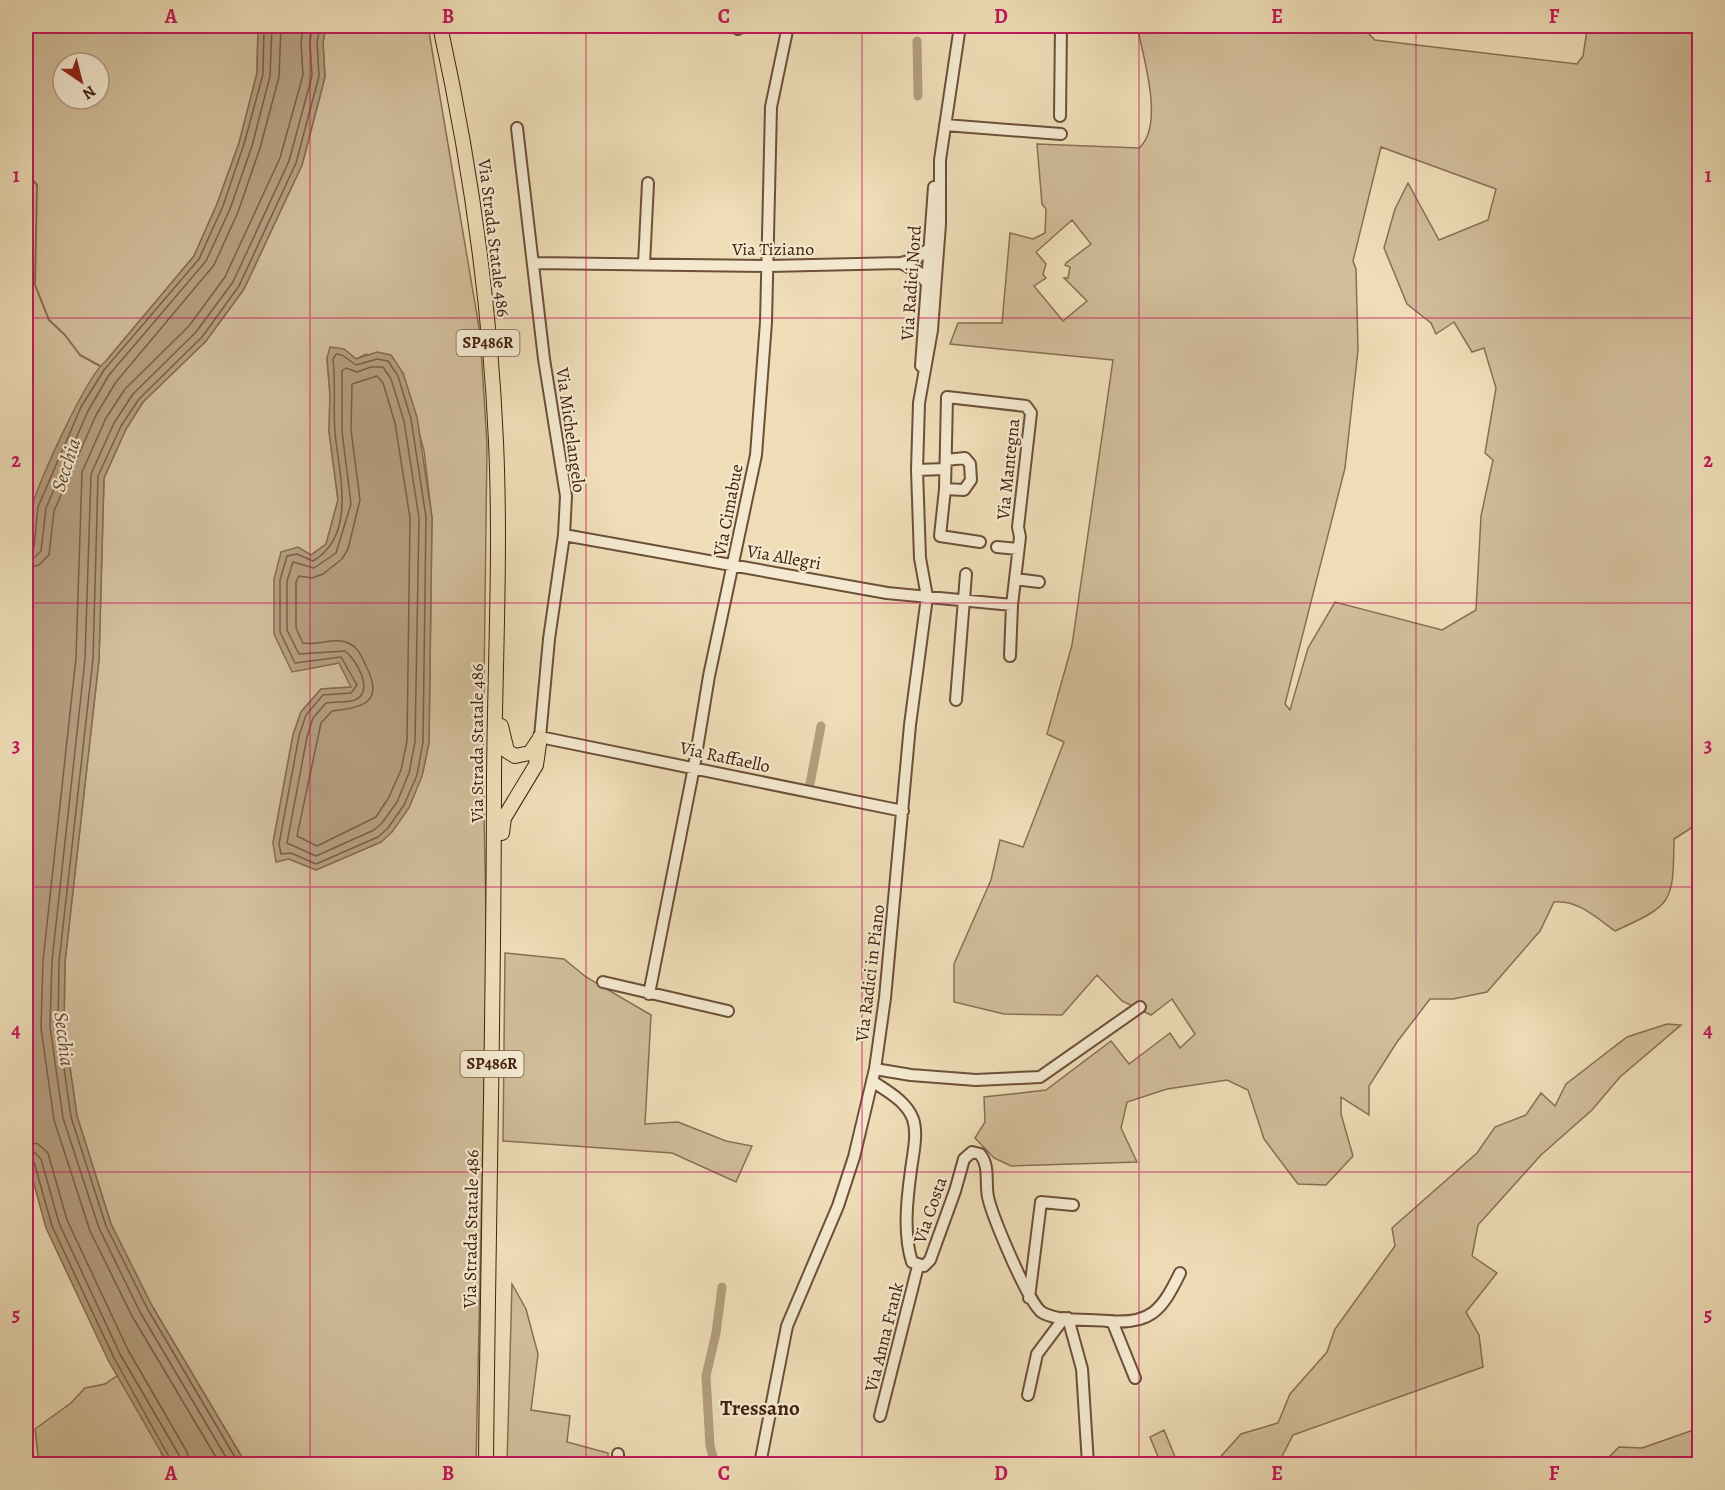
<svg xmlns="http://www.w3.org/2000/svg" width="1725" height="1490" viewBox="0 0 1725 1490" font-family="Alegreya,serif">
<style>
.green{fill:#d1bd9a;stroke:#8a6e54;stroke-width:1.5;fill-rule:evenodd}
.water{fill:#b49d7e;stroke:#866b51;stroke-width:1.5}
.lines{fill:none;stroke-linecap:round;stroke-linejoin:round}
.shore{stroke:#7b5e46;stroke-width:1.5}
.stream{stroke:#866b51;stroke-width:2}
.canal{stroke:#b49d7e;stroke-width:9}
.minor-casing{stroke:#6d4f38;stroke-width:14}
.major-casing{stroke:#42200e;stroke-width:16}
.minor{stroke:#f4e9d0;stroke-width:10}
.major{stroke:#eeddb7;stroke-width:14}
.grid{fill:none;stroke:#c2185b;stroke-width:1.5;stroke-opacity:0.55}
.labels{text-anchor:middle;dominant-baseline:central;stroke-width:4.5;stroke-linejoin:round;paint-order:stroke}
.shield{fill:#f4e9d0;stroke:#775c48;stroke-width:1.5}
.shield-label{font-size:16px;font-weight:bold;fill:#42200e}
.street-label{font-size:18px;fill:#42200e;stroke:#f4e9d0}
.water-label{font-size:20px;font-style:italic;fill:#644630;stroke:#f4e9d0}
.quarter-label{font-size:21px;font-weight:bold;fill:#42200e;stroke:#f4e9d0}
.neatline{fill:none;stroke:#c2185b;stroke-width:2}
.grid-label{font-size:20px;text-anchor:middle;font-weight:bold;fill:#c2185b}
</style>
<rect width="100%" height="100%" fill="#eeddb7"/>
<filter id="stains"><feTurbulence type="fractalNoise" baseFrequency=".00333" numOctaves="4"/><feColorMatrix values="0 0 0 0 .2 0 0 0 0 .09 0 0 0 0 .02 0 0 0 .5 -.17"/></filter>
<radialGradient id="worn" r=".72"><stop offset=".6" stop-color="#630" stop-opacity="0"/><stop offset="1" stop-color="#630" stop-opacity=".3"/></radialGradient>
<!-- green -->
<path class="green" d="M26,26H258L257,73L239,143L217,204L194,256L106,361L32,506L26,576ZM63,63H99V99H63Z
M326,26H428L480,333L487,444L483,768L487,956L476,1464H246L152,1306L111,1224L77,1116L64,1026L65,962L99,660L104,478L126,429L143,402L206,341L244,289L302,165L325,77L323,42ZM344,349L356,359L366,354L403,373L424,451L432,518L429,743L422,776L381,842L316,870L289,859L273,843L293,735L301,712L321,689L352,687L339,663L292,671L311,555L326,544L338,500L329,431L330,395L327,358Z
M1137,26H1361L1375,40L1577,64L1583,56L1587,30L1567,26H1699V823L1674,839C1673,903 1674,904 1615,931C1597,918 1577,899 1554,902L1540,931L1487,992L1453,999H1430L1397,1042L1369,1086V1115L1341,1097V1114L1353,1156L1326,1185L1298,1184L1264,1139L1248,1090L1227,1080L1167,1089L1127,1102L1121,1128L1137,1162L1011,1166L994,1158L975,1138L985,1122L984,1097L1046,1090L1111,1041L1129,1064L1170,1033L1180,1048L1195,1034L1172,999L1151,1015L1122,1001L1097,975L1062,1015L1004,1014L954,1002V964L991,880L1000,840L1023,847L1064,742L1047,734L1072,645L1113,360L950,344L958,323H1002L1010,233L1033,239L1045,233L1046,209L1042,204L1037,144L1139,148C1165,126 1143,56 1137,26ZM1381,147L1496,189L1488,220L1439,240L1408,183L1395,209L1384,248L1407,304L1431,323L1436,334L1454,322L1472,352L1484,348L1496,388L1485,453L1493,460L1481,516L1476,610L1442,630L1335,602L1308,648L1290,710L1285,704L1345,468L1358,350L1356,269L1353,261ZM1072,220L1091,244L1066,263L1065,265L1070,267L1068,278H1064L1087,301L1063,321L1034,286L1046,278L1043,274L1046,264L1036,252Z
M505,953L564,959L586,977L651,1015L645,1124L678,1122L726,1141L752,1146L736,1182L672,1153L503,1141Z
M1667,1024L1681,1025L1620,1077L1592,1110L1541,1155L1478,1225L1472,1256L1497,1273L1466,1312L1479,1335L1483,1367L1293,1435L1278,1464H1214L1241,1434L1278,1423L1290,1394L1327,1352L1335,1329L1395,1246L1392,1228L1477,1153L1495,1127L1526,1115L1541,1093L1555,1106L1566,1084L1627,1037Z
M512,1284L526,1309L538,1354L531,1410L570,1416L567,1442L608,1453V1464H507Z
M124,1371L164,1438L161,1453L168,1464H39L35,1429L71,1403L85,1388L105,1384Z
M1699,1428V1464H1602L1619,1447L1642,1448Z
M1164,1430L1178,1464H1161L1150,1437Z"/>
<!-- water -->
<path class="water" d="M258,26H326L323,42L325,77L302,165L244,289L206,341L143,402L126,429L104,478L99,660L65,962L64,1026L77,1116L111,1224L152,1306L246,1464H168L108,1360L46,1228L26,1155V576C28,553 28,529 32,507C37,484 88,373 106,361L194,256L217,204L239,143L257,73Z
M330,347L344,349L356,359L377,352L391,355L403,373L417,417L432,518L429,743L422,776L409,808L392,832L381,842L316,870L289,859L276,862L273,843L293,735L301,712L321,689L351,687L339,663L292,672L274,634V579L281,552L298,547L311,555L326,544L338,500L329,431L330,395L327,358Z"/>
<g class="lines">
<!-- shore -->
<path class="shore" d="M336,354L342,355L356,365L377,359L388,361L398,376L411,419L426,517L423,742L417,775L404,805L388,828L378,837L316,864L291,853L281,854L279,844L299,736L306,715L323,695L351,693L357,685L341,657L295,663L280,632V580L287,556L297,554L313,561C357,535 339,474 335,433C333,408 336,384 333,359Z
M371,367H383L391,379L404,421L419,518L415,742L409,773L397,802L382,823L374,830L316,856L287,843L307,737L313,718L326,703C335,701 347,703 355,700C375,691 356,659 345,651L299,654L287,630V581L293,562L314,568L336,553L351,504L342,431V371L346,368L357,372Z
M377,376L383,383L395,423L410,518L407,741L401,770L389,797L376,817L317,846L297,836L321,723L332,711C362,708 385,703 366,666C362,658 359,648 350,644C336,636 318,646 303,643L296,628V582L299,576L312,578L323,574L342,559L348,549L360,500L351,430L352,384Z
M26,552L34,547L38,507L81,407L104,370L199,259L223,206L244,144L263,74L264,26
M26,559L35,557L41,551L46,508L88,411L109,375L206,261L230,209L252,146L270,76L272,26
M26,568L39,565L49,555L54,511L96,415L116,382L214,265L238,212L260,148L279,77L281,26
M26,1142L38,1144L48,1153L67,1220L128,1350L187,1452L190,1464
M26,1151L35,1153L41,1159L59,1223L120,1354L179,1455L181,1464
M26,1158L34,1162L52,1226L114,1358L173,1464
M220,1464L132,1316L90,1231L54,1120L41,1028L43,961L76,658L82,472L106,418L125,389L189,326L225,277L280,158L303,75L301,43L303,26
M230,1464L140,1312L99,1228L63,1118L50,1027L52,961L85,659L91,474L114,423L133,394L196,332L233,282L289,161L312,76L310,43L312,26
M239,1464L147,1308L106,1226L71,1117L58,1026L59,962L93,659L98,476L121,426L139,399L202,337L239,286L296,163L319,76L317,42L320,26"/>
<!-- stream -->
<path class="stream" d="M26,172L37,185L35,285L49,320L65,335L80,355L100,366"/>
<!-- canal -->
<path class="canal" d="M917,41L918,96
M810,784L821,726
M715,1464L710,1446L706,1376L716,1333L722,1287"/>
<!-- minor casing -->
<g class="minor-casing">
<path id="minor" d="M738,29L739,26
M1060,116L1061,26
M945,125L1061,134
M517,128L544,359L566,496L564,535L549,639L540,737L903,811
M534,263L769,266L901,263L915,259L930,248
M901,263L920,273L927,284
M644,264L648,183
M921,366L934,187
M917,470L945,469
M945,489L964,490L971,480L970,464L965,458L946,460
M564,535L887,593L1012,605
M980,542L940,536L945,489L947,397L1026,406L1031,413L1018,527L1020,537L1012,605L1010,656
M997,547L1018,549
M1015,579L1039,582
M956,700L966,574
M603,982L728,1011
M649,994L694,767L709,676L756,455L766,322L771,107L788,26
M875,1069L911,1075L976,1080L1040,1077L1140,1007
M872,1081C887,1091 906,1101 913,1119C918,1134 913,1154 911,1170C907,1199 903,1234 912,1262L924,1266L930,1260L955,1191L964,1159L972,1152L980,1154C990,1166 985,1182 988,1197C992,1215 1029,1306 1043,1313C1061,1322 1087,1319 1107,1321C1151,1325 1162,1310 1180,1273
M1029,1298L1041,1202L1073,1205
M1068,1318L1082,1369L1088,1464
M1112,1321L1135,1378
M1028,1395L1037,1354L1064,1318
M880,1416L918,1266
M618,1454V1464
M760,1464L787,1326L838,1206L854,1157L875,1069L885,998L910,725L927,597L920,558L917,470L919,403L932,330L940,224V160L960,26"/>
</g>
<!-- major casing -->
<g class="major-casing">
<path id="major" d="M440,26C470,162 490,302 496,442C501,553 495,664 494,776C494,1005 488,1235 486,1464
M501,726L507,751L515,756L530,753L538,741
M502,833L504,818L536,765L540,737"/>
</g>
<!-- minor -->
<use href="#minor" class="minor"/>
<!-- major -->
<use href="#major" class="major"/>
</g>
<!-- grid -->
<path class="grid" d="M310,26V1464M586,26V1464M862,26V1464M1139,26V1464M1416,26V1464M26,318H1700M26,603H1700M26,887H1700M26,1172H1700"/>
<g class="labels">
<!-- shield labels -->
<g class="shield">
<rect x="456.5" y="330" width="63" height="26" rx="4.5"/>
<rect x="460.5" y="1051" width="63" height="26" rx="4.5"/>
</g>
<g class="shield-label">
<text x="488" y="343">SP486R</text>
<text x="492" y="1064">SP486R</text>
</g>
<!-- street labels -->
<g class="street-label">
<text transform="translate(494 238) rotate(83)">Via Strada Statale 486</text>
<text x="773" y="249">Via Tiziano</text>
<text transform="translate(911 283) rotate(-86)">Via Radici Nord</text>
<text transform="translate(571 430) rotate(82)">Via Michelangelo</text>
<text transform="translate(1008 469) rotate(-84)">Via Mantegna</text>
<text transform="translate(728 510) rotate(-79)">Via Cimabue</text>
<text transform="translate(784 557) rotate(10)">Via Allegri</text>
<text transform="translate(477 743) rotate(-90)">Via Strada Statale 486</text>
<text transform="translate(725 757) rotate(12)">Via Raffaello</text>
<text transform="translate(870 973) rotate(-83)">Via Radici in Piano</text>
<text transform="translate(930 1210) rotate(-71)">Via Costa</text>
<text transform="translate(471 1229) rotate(-89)">Via Strada Statale 486</text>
<text transform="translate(884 1337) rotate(-76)">Via Anna Frank</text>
</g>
<!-- water labels -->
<g class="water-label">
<text transform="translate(66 465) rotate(-72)">Secchia</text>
<text transform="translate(64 1039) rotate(83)">Secchia</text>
</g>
<!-- quarter labels -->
<g class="quarter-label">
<text x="760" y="1408">Tressano</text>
</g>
</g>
<!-- margin -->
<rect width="1725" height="1490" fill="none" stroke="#eeddb7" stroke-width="66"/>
<!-- north arrow -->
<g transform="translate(81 81) rotate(145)"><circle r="28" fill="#f4e9d0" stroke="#ad9982" stroke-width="1.5"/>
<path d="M0-4.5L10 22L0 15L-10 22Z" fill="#8f2418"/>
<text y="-9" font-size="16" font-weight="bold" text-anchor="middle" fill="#42200e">N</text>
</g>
<rect x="33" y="33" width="1659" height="1424" class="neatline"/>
<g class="grid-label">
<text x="171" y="23">A</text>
<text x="448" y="23">B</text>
<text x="724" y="23">C</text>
<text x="1001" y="23">D</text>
<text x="1277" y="23">E</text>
<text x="1554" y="23">F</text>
<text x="16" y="182">1</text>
<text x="1708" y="182">1</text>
<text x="16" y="467">2</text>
<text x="1708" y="467">2</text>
<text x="16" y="752">3</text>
<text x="1708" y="752">3</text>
<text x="16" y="1037">4</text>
<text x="1708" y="1037">4</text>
<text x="16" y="1321">5</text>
<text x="1708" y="1321">5</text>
<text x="171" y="1480">A</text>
<text x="448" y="1480">B</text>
<text x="724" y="1480">C</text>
<text x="1001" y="1480">D</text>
<text x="1277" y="1480">E</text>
<text x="1554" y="1480">F</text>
</g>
<rect width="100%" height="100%" filter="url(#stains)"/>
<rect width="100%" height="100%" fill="url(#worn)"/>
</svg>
